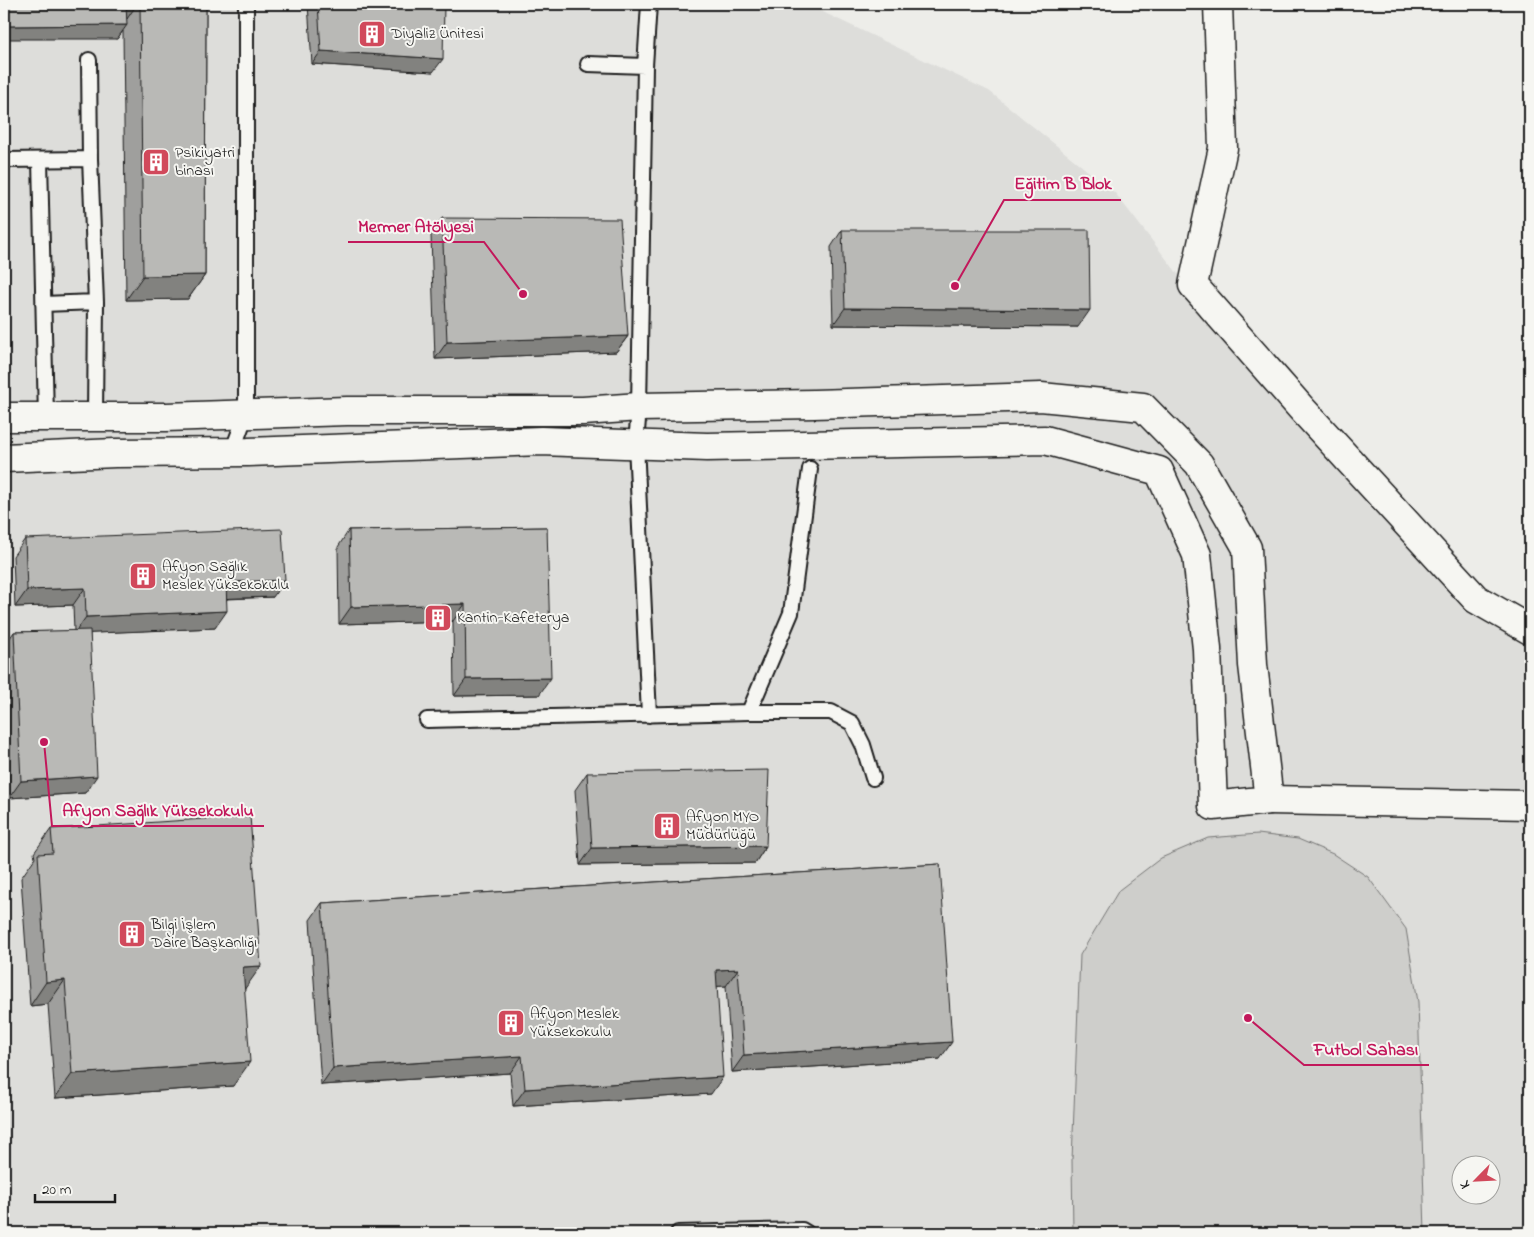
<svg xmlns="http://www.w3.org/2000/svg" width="1534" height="1237" viewBox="0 0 1534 1237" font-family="'Indie Flower',sans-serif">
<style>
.built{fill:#ddddda;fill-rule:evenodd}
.green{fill:#cececb;stroke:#757574}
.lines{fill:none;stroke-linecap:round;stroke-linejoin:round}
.lane-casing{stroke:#1c1c1c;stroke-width:18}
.street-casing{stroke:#1c1c1c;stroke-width:31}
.secondary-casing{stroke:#1c1c1c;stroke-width:31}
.lane{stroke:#f6f6f2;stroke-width:14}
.street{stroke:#f6f6f2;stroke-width:28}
.secondary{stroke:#f6f6f2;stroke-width:28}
.wall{fill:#9f9f9d;stroke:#1c1c1c}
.shaded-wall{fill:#82827f;stroke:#1c1c1c}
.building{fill:#b9b9b6;stroke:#1c1c1c}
.labels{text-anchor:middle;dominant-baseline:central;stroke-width:4;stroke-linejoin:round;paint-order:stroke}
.poi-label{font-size:16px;fill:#1c1c1c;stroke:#f6f6f2;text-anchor:start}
.leader{fill:none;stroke:#c2185b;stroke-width:2}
.callout-dot{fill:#c2185b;stroke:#f6f6f2;stroke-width:2}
.callout-label{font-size:18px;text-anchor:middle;font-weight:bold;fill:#c2185b;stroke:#f6f6f2;stroke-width:4;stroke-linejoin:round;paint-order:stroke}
</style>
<rect width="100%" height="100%" fill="#edede9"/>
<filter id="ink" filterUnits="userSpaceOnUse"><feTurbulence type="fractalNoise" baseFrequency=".02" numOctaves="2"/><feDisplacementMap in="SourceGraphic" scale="10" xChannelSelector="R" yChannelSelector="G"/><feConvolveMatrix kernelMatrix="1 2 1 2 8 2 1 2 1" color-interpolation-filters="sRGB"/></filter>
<g filter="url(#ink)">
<!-- built -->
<path class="built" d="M4,4H806L989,91L1115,193L1265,386L1466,611L1530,648V1233H4ZM1462,1164H1492V1194H1462Z"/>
<!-- green -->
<path class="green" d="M1258,834L1298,839L1333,854L1368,877L1406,929L1418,1002L1425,1233H1073L1072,1160L1080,955L1119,890L1161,858L1208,838Z"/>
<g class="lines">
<!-- lane casing -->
<g class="lane-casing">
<path id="lane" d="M649,4L645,66L639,407L636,444L649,715
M89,60L90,159L96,302L95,417
M588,64L645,66
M4,160L90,159
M40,160L46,417
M43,304L96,302
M232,452L246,414V4
M749,712L791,613L810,469
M427,720L749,712H831L852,723L863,745L873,778
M678,1233L802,1230L807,1233"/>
</g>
<!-- street casing -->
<g class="street-casing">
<path id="street" d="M1218,4L1223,148L1193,285L1301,408L1476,599L1530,630
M1269,800L1530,805"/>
</g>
<!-- secondary casing -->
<g class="secondary-casing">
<path id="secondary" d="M4,417H166L347,411H583L639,407L814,404L1041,397L1143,407L1199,464L1247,548L1253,665L1269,800L1213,806L1207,649L1197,555L1159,471L1045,440L707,447L541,441L248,452L115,453L4,458"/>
</g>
<!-- lane -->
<use href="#lane" class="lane"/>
<!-- street -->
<use href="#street" class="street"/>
<!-- secondary -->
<use href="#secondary" class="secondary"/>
</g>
<!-- wall -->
<path class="wall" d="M4,4H206L205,275L188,299L126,300L123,31L117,39Z
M308,4H444L433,72L312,64Z
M442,218L628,336L616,352L435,359L431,235Z
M842,230L1078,327L833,325L831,247Z
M547,527L539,695L454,696L453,621L339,624L338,547L349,530Z
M25,539L273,597L227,599L215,628L90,633L85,793L9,798L4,692V646L14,632L74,631L73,605L15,607L13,556Z
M587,773L766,846L755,863L580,865L575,790Z
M51,829L245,988L233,1086L55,1098L48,1004L30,1006L21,878L35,858L34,853Z
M940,864V1059L732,1072L726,986H717L711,1094L513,1106L510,1073L321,1085L310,920L322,903Z"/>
<!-- shaded-wall -->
<path class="shaded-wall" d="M130,4H137L127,19H119Z
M127,25L117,39H4V26Z
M321,51L443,59L433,72L312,64Z
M205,275L188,299L126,300L143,276Z
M845,308L1090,310L1078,327L833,325Z
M628,336L616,352L435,359L447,342Z
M285,580L273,597L214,599L226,582Z
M85,588L73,605L15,607L27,590Z
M465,604L453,621L339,624L351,607Z
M227,611L215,628L74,634L86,617Z
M551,678L539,695L454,696L466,679Z
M97,776L85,793L9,798L21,781Z
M766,846L755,863L580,865L592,848Z
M261,966L244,990L243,967Z
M738,969L726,986L704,987L716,970Z
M65,980L48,1004L30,1006L46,982Z
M952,1042L940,1059L732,1072L744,1055Z
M522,1056L510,1073L321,1085L333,1068Z
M250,1062L233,1086L55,1098L72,1074Z
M723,1077L711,1094L513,1106L525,1089Z"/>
<!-- building -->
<path class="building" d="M4,4H126L127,25L4,26Z
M140,4H206L205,275L143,276Z
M318,4H444L443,59L321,51Z
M442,218L620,219L628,336L447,342Z
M842,230H1089L1090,310L845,308Z
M547,527L551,678L466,679L465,604L351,607L349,530Z
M282,529L285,580L226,582L227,611L86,617L85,588L27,590L25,539Z
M90,630L97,776L21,781L14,632Z
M769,770L766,846L592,848L587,773Z
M250,816L261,966L243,967L250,1062L72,1074L65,980L46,982L38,854L53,853L51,829Z
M940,864L952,1042L744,1055L738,969L716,970L723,1077L525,1089L522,1056L333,1068L322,903Z"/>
</g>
<!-- icons -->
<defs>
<g id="building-square" transform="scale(1.4375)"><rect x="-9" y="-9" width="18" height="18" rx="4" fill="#d1495b" stroke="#f6f6f2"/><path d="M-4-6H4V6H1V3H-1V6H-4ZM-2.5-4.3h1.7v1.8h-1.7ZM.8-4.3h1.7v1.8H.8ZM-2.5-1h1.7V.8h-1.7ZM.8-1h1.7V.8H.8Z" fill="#fff"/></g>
</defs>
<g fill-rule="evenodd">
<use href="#building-square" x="372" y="34"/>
<use href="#building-square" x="156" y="162"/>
<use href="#building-square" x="143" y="576"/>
<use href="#building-square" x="438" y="618"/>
<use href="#building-square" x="667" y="826"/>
<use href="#building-square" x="132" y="934"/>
<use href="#building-square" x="511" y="1023"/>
</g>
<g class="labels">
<!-- poi labels -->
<g class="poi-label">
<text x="391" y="34">Diyaliz Ünitesi</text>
<text x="175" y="153">Psikiyatri<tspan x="175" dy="18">binası</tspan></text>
<text x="162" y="567">Afyon Sağlık<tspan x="162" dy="18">Meslek Yüksekokulu</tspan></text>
<text x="457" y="618">Kantin-Kafeterya</text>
<text x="686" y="817">Afyon MYO<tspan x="686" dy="18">Müdürlüğü</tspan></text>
<text x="151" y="925">Bilgi İşlem<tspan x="151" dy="18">Daire Başkanlığı</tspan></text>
<text x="530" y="1014">Afyon Meslek<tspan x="530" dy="18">Yüksekokulu</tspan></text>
</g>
</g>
<!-- callouts -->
<path class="leader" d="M955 286L1004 200H1121M523 294L484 242H348M44 742L52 826H264M1248 1018L1304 1065H1429"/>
<g class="callout-dot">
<circle cx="955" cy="286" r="5"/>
<circle cx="523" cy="294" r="5"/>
<circle cx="44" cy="742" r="5"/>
<circle cx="1248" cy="1018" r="5"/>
</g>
<g class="callout-label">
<text x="1063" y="189">Eğitim B Blok</text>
<text x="416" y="232">Mermer Atölyesi</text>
<text x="158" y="816">Afyon Sağlık Yüksekokulu</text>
<text x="1366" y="1055">Futbol Sahası</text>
</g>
<!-- margin -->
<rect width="1534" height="1237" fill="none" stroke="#f6f6f2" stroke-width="20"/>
<rect x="10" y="10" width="1514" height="1217" fill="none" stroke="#1c1c1c" stroke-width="2" filter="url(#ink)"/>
<!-- north arrow -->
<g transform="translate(1476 1180) rotate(246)"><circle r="24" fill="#f6f6f2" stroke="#9f9f9c"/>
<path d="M0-4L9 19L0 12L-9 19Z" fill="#d1495b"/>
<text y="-8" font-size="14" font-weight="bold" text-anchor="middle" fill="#1c1c1c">K</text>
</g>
<!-- scale -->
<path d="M35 1194v8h80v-8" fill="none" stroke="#1c1c1c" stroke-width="2.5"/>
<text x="42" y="1194" font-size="15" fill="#1c1c1c" stroke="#f6f6f2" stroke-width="4" paint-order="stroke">20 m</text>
</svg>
